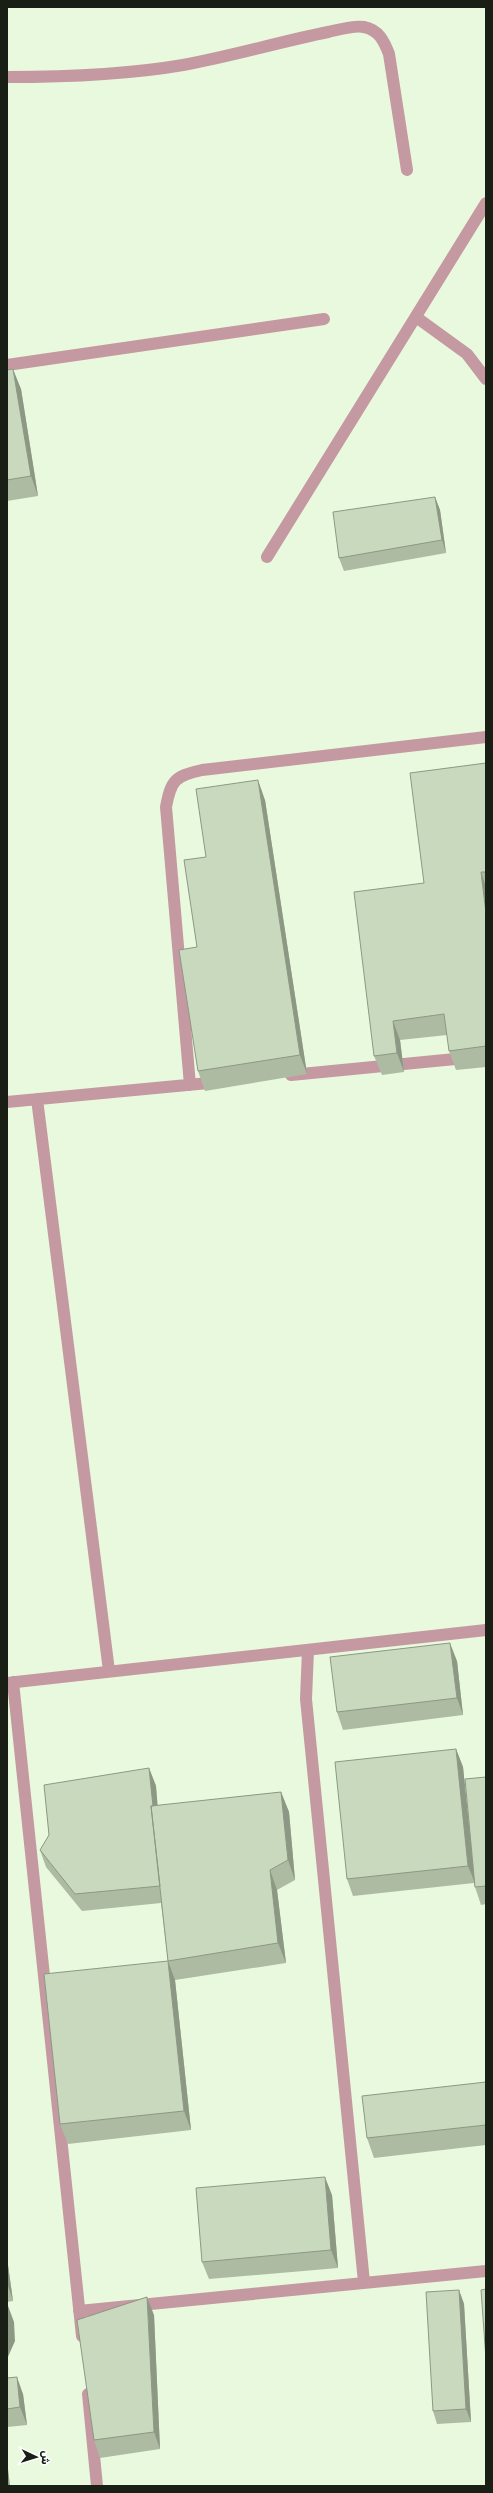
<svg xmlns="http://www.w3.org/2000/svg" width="493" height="2493" viewBox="0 0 493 2493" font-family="Rubik,Cairo,sans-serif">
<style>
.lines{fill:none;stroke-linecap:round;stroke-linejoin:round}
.street{stroke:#c499a1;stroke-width:12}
.wall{fill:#adbba3}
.shaded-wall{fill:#8d9884}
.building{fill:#c9d9bd;stroke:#8d9884}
</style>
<rect width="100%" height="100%" fill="#e9f9dd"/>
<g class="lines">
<!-- street -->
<path class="street" d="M7,77C66,77 125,75 183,65C232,56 279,42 328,32C338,30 353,25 364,27C379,30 384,41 389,54L407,170
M416,317L467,354L486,379
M7,365L324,319
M267,557L486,203
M291,1075L486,1056
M190,1085L166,807C171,780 175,776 202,770L486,737
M37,1099L109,1671
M7,1102L219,1082
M308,1650L306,1699L364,2282
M13,1682L82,2336
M7,1683L486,1630
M79,2311L486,2271
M88,2394L97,2486"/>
</g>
<!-- wall -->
<path class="wall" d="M7,370L21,389L38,496L7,501Z
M435,497L440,510L446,553L344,571L339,558Z
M486,763V1067L456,1070L449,1051L447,1035L400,1040L404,1072L382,1075L374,1056L424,883Z
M265,800L307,1074L205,1091L198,1071L197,947L206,857Z
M457,1661L463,1715L343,1730L337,1712Z
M456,1749L463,1767L474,1874L486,1777V1904L481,1905L475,1887L474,1883L353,1896L347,1879Z
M149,1768L156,1786L157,1806L281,1792L289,1812L295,1880L277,1890L286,1963L175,1980L191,2130L68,2144L60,2124L168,1961L161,1903L82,1911L46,1867L40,1850Z
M486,2082V2145L374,2158L367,2138Z
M332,2195L338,2268L209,2279L202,2262Z
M7,2258L13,2301L7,2302Z
M459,2290L464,2304L471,2422L437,2424L433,2411Z
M154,2315L160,2449L100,2458L94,2440Z
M7,2378L23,2394L27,2425L7,2427Z"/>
<!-- shaded-wall -->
<path class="shaded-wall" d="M13,369L21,389L38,496L31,476Z
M435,497L440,510L446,553L442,540Z
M258,780L265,800L307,1074L300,1055Z
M481,872L486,887V913Z
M393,1021L400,1040L404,1072L397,1053Z
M450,1643L457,1661L463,1715L457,1698Z
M456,1749L463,1767L475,1883L468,1866Z
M149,1768L156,1786L166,1903L160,1885Z
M281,1792L289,1812L295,1880L288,1860Z
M270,1870L277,1890L286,1963L278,1943Z
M168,1961L175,1980L191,2130L184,2111Z
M325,2177L332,2195L338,2268L331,2250Z
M7,2258L13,2301L7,2283Z
M459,2290L464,2304L471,2422L466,2409Z
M147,2297L154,2315L160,2449L154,2432Z
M7,2303L14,2322L15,2341L7,2359Z
M17,2377L23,2394L27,2425L20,2407Z
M7,2460L10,2486H7Z"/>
<!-- building -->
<path class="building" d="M13,369L31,476L7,480V370Z
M435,497L442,540L339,558L333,512Z
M486,763V872H481L486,913V1046L449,1051L444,1014L393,1021L397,1053L374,1056L354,892L424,883L410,773Z
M258,780L300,1055L198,1071L179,950L197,947L184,860L206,857L196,789Z
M450,1643L457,1698L337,1712L330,1657Z
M456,1749L468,1866L347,1879L335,1762Z
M149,1768L153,1806H151L160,1886L75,1894L40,1850L49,1835L44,1785Z
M486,1777V1886L475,1887L465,1779Z
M281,1792L288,1860L270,1870L278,1943L168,1961L184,2111L60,2124L44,1974L168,1961L151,1806Z
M486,2082V2125L367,2138L362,2096Z
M325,2177L331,2250L202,2262L196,2188Z
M486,2289V2359L481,2290Z
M459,2290L466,2409L433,2411L426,2292Z
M147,2297L154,2432L94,2440L77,2320Z
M17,2377L20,2407L7,2409V2378Z"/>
<!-- border -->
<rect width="493" height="2493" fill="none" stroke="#191f15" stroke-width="16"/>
<!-- north arrow -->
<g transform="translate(36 2457) rotate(94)" stroke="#ffffff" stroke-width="3" paint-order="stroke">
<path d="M0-3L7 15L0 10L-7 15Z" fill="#191f15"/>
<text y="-6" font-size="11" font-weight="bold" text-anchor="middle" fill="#191f15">ش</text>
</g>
</svg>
